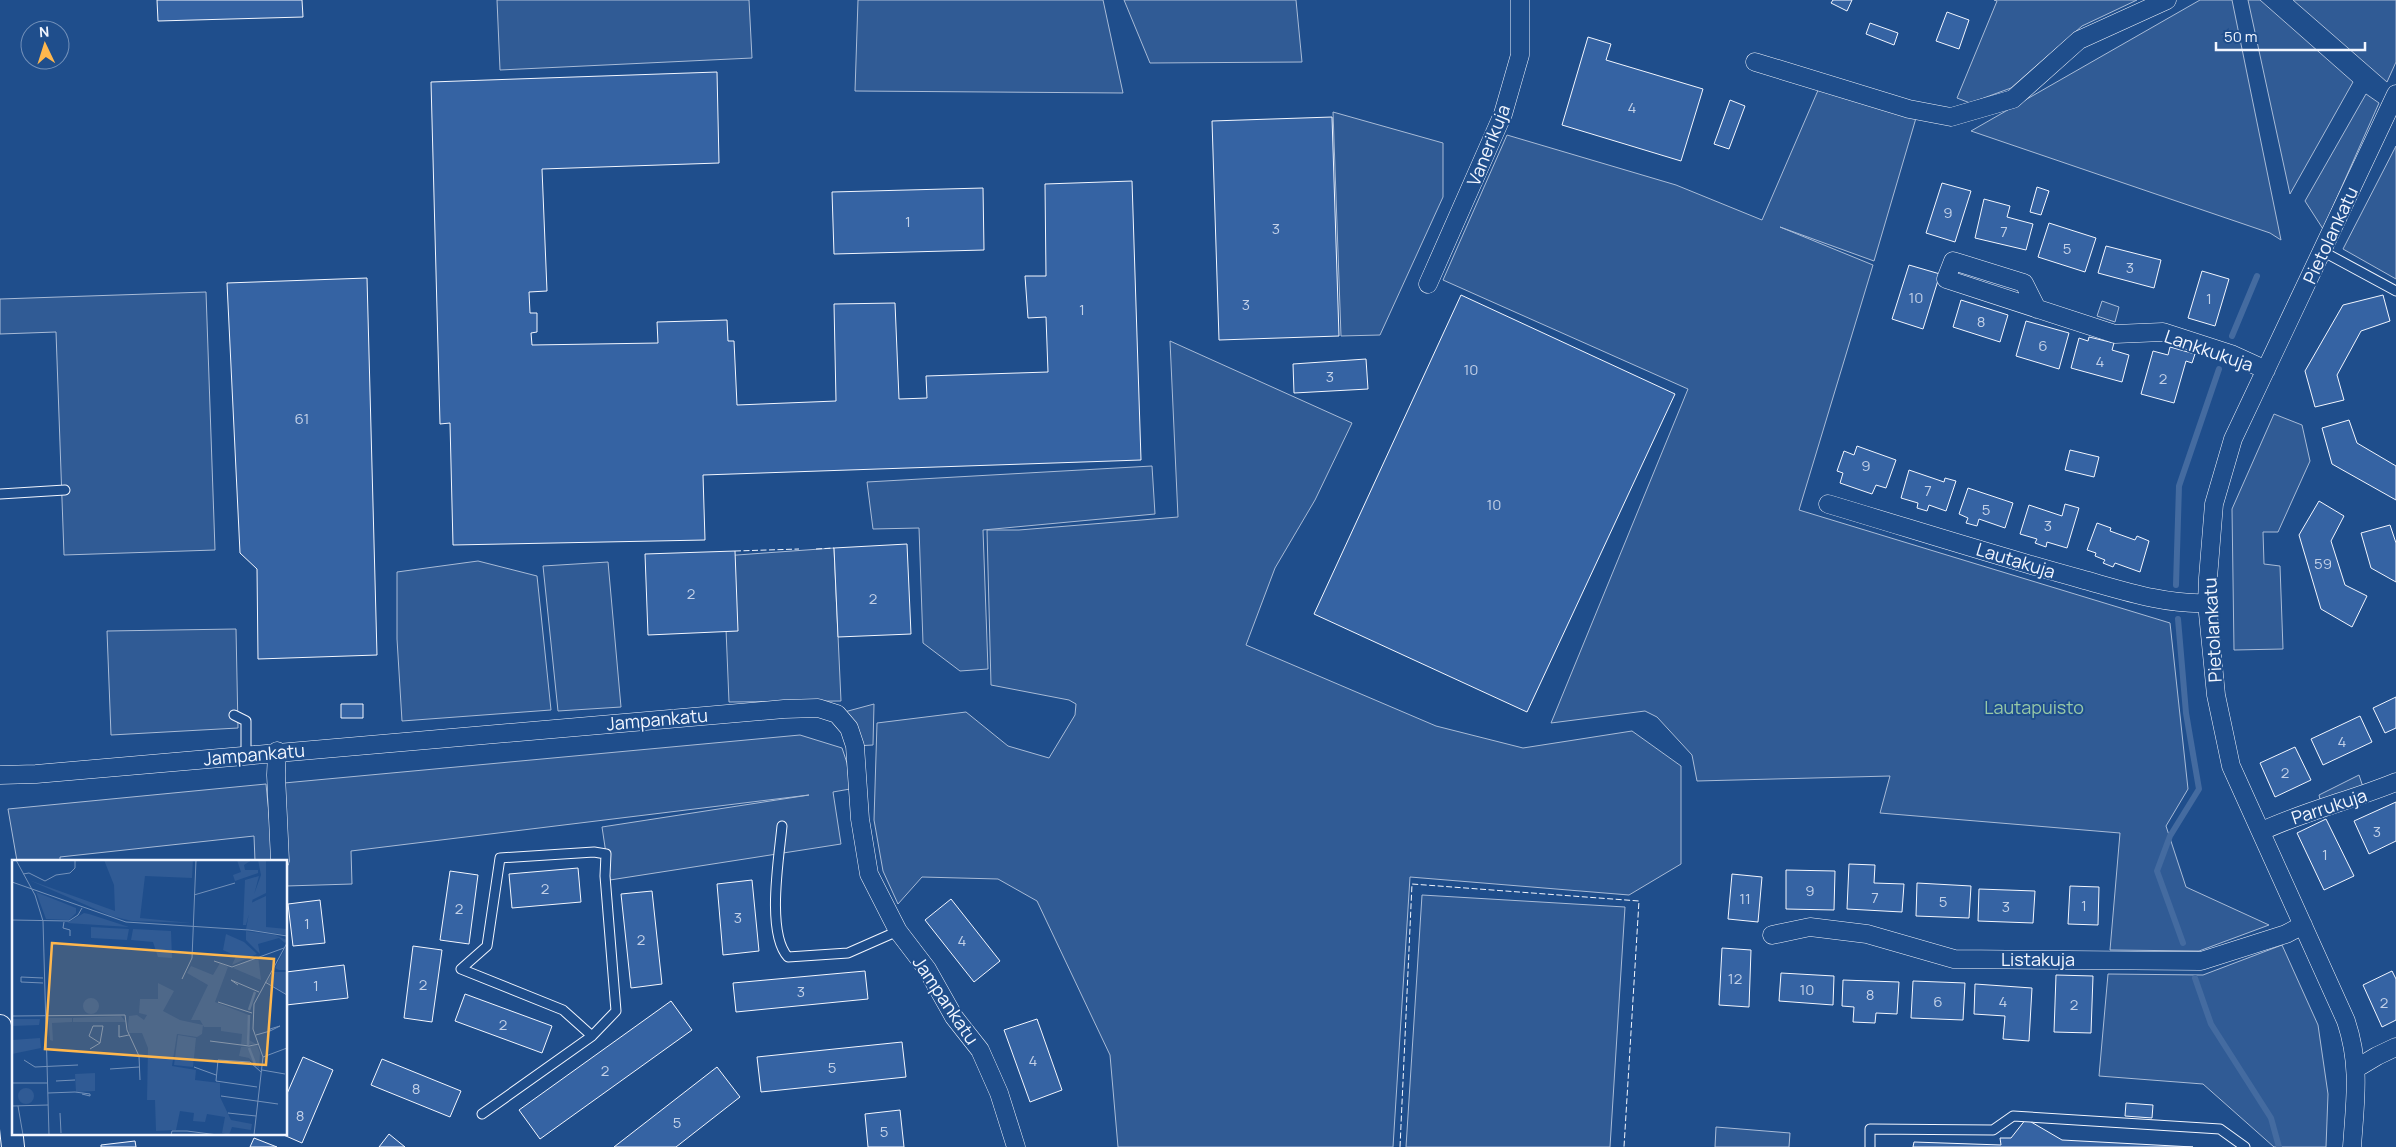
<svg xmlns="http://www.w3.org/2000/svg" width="2396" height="1147" viewBox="0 0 2396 1147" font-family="Manrope,sans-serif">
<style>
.built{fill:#305b95;stroke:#a8bbd7}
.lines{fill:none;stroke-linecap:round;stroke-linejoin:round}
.stream{stroke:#446ba0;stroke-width:6}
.building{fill:#3563a3;stroke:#f2f6ff}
.service-casing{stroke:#f2f6ff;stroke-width:11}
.minor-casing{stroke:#f2f6ff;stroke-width:19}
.tertiary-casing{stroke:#f2f6ff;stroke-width:24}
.service{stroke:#1f4e8c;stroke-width:9}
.minor{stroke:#1f4e8c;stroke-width:18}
.tertiary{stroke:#1f4e8c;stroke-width:22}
.fence{stroke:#f2f6ff;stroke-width:1;stroke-dasharray:6 2.5;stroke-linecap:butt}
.labels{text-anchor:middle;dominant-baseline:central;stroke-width:4;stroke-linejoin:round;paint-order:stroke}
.number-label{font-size:15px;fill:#c3d1e8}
.street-label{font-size:18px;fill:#f2f6ff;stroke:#1f4e8c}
.park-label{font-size:18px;fill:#97c8a6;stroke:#1f4e8c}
.inset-river{fill:none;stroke:#446ba0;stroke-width:2.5}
.inset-road{fill:none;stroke:#7391ba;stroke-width:1}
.view{fill:#ffb74d;fill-opacity:0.15;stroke:#ffb74d;stroke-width:2.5}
.inset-edge{fill:none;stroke:#f2f6ff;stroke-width:2.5}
</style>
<rect width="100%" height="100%" fill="#1f4e8c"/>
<!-- built -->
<path class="built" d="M497,0H749L752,58L500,70Z
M858,0H1103L1123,93L855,91Z
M1124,0H1296L1302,62L1150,63Z
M1994,0H2137L2082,26L2011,88L1970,103L1957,98L1997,1Z
M2200,0H2232L2281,240L2270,233L1971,131Z
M2248,0H2260L2353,82L2290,194Z
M2293,0H2396V62L2387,82Z
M1819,88L1916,118L1874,261L1780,227L1873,265L1799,510L2170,623L2188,789L2166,826L2186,887L2269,925L2199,951L2110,950L2120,833L1880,813L1890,776L1697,781L1692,755L1657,717L1645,711L1551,723L1688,389L1443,280L1507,135L1676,185L1762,220Z
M2366,94L2379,103L2323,229L2305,201Z
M1333,112L1443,143V197L1380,335L1341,336Z
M2396,146V279L2343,249Z
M206,292L215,550L64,555L56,332L0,334V299Z
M2102,301L2119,307L2115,322L2097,316Z
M1170,341L1352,423L1315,500L1275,568L1246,645L1436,726L1523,748L1632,731L1681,766V864L1629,895L1410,877L1393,1147H1118L1110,1055L1037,901L998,879L922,877L898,904L883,871L874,820L877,723L966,712L1008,746L1049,758L1075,715L1076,704L1069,700L991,685L987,530H1019L1178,517Z
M2274,414L2302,425L2310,461L2278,532H2263L2264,564L2280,566L2283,649L2234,650L2232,509Z
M1152,466L1155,514L983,530L988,669L960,671L923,643L919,528L873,529L867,482Z
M834,548L841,701L729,702L723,556Z
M478,561L537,576L551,710L402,721L397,639V572Z
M608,562L621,707L558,711L543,566Z
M236,629L238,728L111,735L107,631Z
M874,704L873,745L855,746L837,714Z
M800,735L842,748L847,763L850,789L833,792L841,844L610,880L602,827L809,795L351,851L352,884L286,886V861H255L254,836L60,857V861H17L8,809L266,784L271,835L284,783Z
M2359,775L2365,793L2322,808L2319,795Z
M1422,895L1625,907L1610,1147H1406Z
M2282,945L2318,1025L2328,1094L2326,1147H2274L2203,1084L2099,1076L2108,974L2203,975Z
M1716,1127L1790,1133L1789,1147H1715Z"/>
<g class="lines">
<!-- stream -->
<path class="stream" d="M2232,336L2257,276
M2176,585L2179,486L2219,369
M2178,619L2186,713L2199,789L2170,836L2157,871L2183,943
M2195,978L2211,1024L2271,1118L2279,1147"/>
</g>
<!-- building -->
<path class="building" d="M157,0H302L303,17L158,21Z
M1833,0H1852L1847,11L1831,3Z
M1947,12L1969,20L1959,49L1936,41Z
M1870,23L1898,33L1894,45L1866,34Z
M1588,37L1611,44L1606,60L1703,89L1681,161L1562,125Z
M717,72L719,163L542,169L547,291L529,292L530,313H537V332L531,333L532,345L658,343L657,322L727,320L728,341H734L737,405L836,401L834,304L895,303L899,399L927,398L926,376L1048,372L1046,317L1028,318L1025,276H1046L1045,184L1132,181L1141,460L703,475L705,540L453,545L450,423L440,424L431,82Z
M1730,100L1745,106L1729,149L1714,144Z
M1332,117L1339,336L1219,340L1212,121Z
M1942,183L1971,191L1955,242L1926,233Z
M2037,187L2049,191L2041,215L2030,212Z
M983,188L984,250L834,254L832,192Z
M1984,199L2010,206L2007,217L2033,224L2026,250L1975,238Z
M2049,223L2096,238L2085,272L2038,257Z
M2106,246L2161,260L2154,288L2098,273Z
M1909,265L1940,274L1923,329L1892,319Z
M2202,271L2229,279L2215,326L2188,318Z
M367,278L377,655L258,659L257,569L240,553L227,283Z
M1461,295L1675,394L1527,712L1314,614Z
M2383,295L2390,321L2361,331L2337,375L2344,400L2315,407L2305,371L2343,305Z
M1961,300L2008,315L2000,342L1953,327Z
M2026,321L2069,333L2059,369L2016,356Z
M2089,337L2114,343L2112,350L2129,355L2122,382L2071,368L2079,338L2088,341Z
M2170,347L2195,354L2192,363L2186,361L2174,403L2141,394L2153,351L2168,355Z
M1366,359L1368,389L1294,393L1293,364Z
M2349,420L2357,443L2396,466V500L2332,464L2322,428Z
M1857,446L1896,460L1886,488L1876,485L1872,494L1840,483L1843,473L1837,471L1844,451L1854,455Z
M2070,450L2099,457L2094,477L2065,470Z
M1909,470L1944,482L1945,478L1956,481L1946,511L1929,505L1927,511L1917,508L1918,503L1901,498Z
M1968,488L2013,503L2005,528L1979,519L1977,526L1966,523L1968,518L1959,514Z
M2319,501L2344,516L2331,541L2345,585L2367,596L2352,627L2321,609L2299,535Z
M2065,504L2079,508L2067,548L2047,542L2046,547L2035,543L2037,539L2020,534L2029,505L2062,516Z
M2097,523L2111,528L2110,531L2135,540L2137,536L2149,541L2140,572L2115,563L2113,567L2103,563L2105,560L2095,556L2096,553L2087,550Z
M2390,525L2396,543V582L2371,568L2361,533Z
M907,544L911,634L838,637L834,548Z
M735,551L738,631L648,635L645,554Z
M2396,697V728L2385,733L2373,708Z
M341,704H363V718H341Z
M2360,716L2372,742L2323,765L2311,739Z
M2295,747L2311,780L2275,797L2260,763Z
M2396,802V841L2369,854L2354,821Z
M2326,819L2354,876L2324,890L2297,833Z
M1849,864L1875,865L1874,883L1904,884L1902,912L1847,909Z
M578,868L581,902L512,908L509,874Z
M1786,870L1835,871L1834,910L1786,909Z
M450,871L478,875L469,944L440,940Z
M1732,874L1762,877L1758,922L1728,919Z
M752,880L759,951L723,955L717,884Z
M1917,883L1971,886L1969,918L1916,916Z
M2070,886L2099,887L2098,925L2068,924Z
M1979,889L2035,891L2033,923L1978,921Z
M652,891L662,984L631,988L621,894Z
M951,899L1000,961L974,982L925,920Z
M320,900L325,943L293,946L288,904Z
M413,946L442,950L432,1022L404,1018Z
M1722,948L1751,950L1749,1007L1719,1005Z
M344,965L348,998L286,1005V972Z
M865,971L868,999L736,1012L733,983Z
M2392,971L2396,979V1020L2382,1027L2363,985Z
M1781,973L1834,976L1833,1005L1779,1001Z
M2056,975L2093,976L2091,1033L2054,1032Z
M1843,980L1899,982L1897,1014L1876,1013L1875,1023L1853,1022L1854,1007L1842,1006Z
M1913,981L1965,983L1963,1020L1911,1018Z
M1975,984L2032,988L2029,1041L2003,1039L2005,1016L1974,1014Z
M465,994L552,1026L542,1053L455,1021Z
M671,1001L692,1030L540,1139L519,1110Z
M1037,1019L1062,1090L1030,1102L1004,1030Z
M902,1042L906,1077L761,1092L757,1057Z
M303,1057L333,1070L302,1143L279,1133H286V1096Z
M382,1059L461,1091L450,1117L371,1085Z
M717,1067L740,1097L676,1147H614Z
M2126,1103L2153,1105L2152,1118L2125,1116Z
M900,1110L904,1147H868L865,1114Z
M2026,1119L2062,1140L2193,1147H1913L1914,1142L2001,1145L2000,1138H2011Z
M389,1134L405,1147H379Z
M254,1138L277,1147H250Z
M135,1141L136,1147H101V1145Z"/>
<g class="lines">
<!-- service casing -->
<g class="service-casing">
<path id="service" d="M2322,251L2396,291
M0,494L65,490
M234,715L246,721V754
M782,826C779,858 766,933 788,957L848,953L898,931
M482,1114L592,1036L563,1010L461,969L487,946L500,858L594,852L606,854L605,876L616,1011L592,1036
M1870,1147V1129L1993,1130L2013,1116L2220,1129L2245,1147"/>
</g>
<!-- minor casing -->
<g class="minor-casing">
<path id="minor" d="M1755,62L1909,109L1951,117L2013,99L2079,40L2167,0
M1428,284L1503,114L1520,55V0
M2037,309L2024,283L1953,261L1946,279L2115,334L2163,332L2231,354L2266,370
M1828,504C1912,529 1996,556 2081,579C2121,590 2165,605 2207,603
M277,751L276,775L280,861
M0,775L36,774L784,709L818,708L837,714L849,728L855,746L860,819L869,874L898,931L927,969L954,1017L980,1050L999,1093L1016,1147
M2262,831C2305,811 2352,800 2396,782
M1772,935L1810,927L1867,934L1954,959L2201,961L2286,934L2303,925
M2357,1068L2377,1056L2396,1047
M2352,1147C2355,1102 2361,1066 2346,1021L2231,766L2216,695L2207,603L2208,578L2214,504L2233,439L2396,94"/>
</g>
<!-- tertiary casing -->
<g class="tertiary-casing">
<path id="tertiary" d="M0,1026L13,1147"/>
</g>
<!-- service -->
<use href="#service" class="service"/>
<!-- minor -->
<use href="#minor" class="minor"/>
<!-- tertiary -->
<use href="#tertiary" class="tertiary"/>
<!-- fence -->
<path class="fence" d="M816,549L834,548
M735,551L799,549
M1400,1147L1412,884L1639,901L1624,1147"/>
</g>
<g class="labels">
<!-- number labels -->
<g class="number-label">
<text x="1632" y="107">4</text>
<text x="1948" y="212">9</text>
<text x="908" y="221">1</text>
<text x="1276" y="228">3</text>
<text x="2004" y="231">7</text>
<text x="2067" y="248">5</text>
<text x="2130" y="267">3</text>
<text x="1916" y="297">10</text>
<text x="2209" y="298">1</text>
<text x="1246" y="304">3</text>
<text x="1082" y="309">1</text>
<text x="1981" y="321">8</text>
<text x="2043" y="345">6</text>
<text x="2100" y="361">4</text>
<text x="1471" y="369">10</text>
<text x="1330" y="376">3</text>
<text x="2163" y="378">2</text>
<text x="302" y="418">61</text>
<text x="1866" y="465">9</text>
<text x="1928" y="490">7</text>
<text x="1494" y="504">10</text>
<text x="1986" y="509">5</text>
<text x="2048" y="525">3</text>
<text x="2323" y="563">59</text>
<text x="691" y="593">2</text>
<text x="873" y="598">2</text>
<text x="2342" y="741">4</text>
<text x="2285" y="772">2</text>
<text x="2377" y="831">3</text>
<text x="2325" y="854">1</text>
<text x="545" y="888">2</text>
<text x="1810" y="890">9</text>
<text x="1875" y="897">7</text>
<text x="1745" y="898">11</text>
<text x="1943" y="901">5</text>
<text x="2084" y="905">1</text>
<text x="2006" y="906">3</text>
<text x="459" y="908">2</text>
<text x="738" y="917">3</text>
<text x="307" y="923">1</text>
<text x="641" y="939">2</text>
<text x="962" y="940">4</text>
<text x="1735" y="978">12</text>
<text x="423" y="984">2</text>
<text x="316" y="985">1</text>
<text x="1807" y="989">10</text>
<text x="801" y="991">3</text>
<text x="1870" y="994">8</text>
<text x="1938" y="1001">6</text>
<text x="2003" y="1001">4</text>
<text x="2384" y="1002">2</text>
<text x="2074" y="1004">2</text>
<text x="503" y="1024">2</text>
<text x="1033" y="1060">4</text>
<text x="832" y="1067">5</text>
<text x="605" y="1070">2</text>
<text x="416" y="1088">8</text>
<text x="300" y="1115">8</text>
<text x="677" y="1122">5</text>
<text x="884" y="1131">5</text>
</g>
<!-- street labels -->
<g class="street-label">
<text transform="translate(1488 145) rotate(-68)">Vanerikuja</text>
<text transform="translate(2330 235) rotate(-65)">Pietolankatu</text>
<text transform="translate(2209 350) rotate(19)">Lankkukuja</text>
<text transform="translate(2016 560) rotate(17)">Lautakuja</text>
<text transform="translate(2212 630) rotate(-93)">Pietolankatu</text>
<text transform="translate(657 719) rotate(-5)">Jampankatu</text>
<text transform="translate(254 754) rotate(-5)">Jampankatu</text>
<text transform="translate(2329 806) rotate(-18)">Parrukuja</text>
<text x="2038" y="959">Listakuja</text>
<text transform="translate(946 1000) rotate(56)">Jampankatu</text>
</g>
<!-- park labels -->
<g class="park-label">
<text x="2034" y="707">Lautapuisto</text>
</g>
</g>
<!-- overview -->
<g transform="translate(12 860)">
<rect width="275" height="275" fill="#1f4e8c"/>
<path d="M92,0H181L180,18L133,16L128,58L179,63L120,61L99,56L17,20L103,51L102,25ZM225,0H240L232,5L233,10H246V13L223,21L221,15L229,12ZM246,0H254V33L240,40L249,15ZM247,16L234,65H231L233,20ZM24,32L64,48V53L57,60L34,59ZM254,36V67L275,69V75L234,69L239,43ZM72,53L77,54L117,67L55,63ZM79,67L117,69L115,80L79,78ZM121,69L159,71L160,98L146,97L141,82L119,80ZM234,71L263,75L275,80L273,83L267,78L246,84L248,94L234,80ZM214,74L232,82L245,94L220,105L224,96L211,90ZM275,85V110H267L263,108ZM246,96L249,120L221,108ZM208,103L216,107L203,142L237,155L235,174L237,180L244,184L229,185L230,174L209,171V167H192L188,160H179L196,125L175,113L179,106L201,115ZM261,112H275V135L255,122ZM146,123L162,131L151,151L168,160L191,165L190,174L185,177L165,174L160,206L184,210L183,220L208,223V237L219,260L240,264L239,270L220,267L217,275L210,273L213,257L195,254L193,262L181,261L182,253L168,251L164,270L144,271L143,240H135L136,188L130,173H117L116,165L117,156L125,155L132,160L135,155L127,153L128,139H146ZM71 146a8 8 0 1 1 16 0a8 8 0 1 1-16 0ZM109,156L114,162H61V158ZM36,158H60V162L40,163L41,181L38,180ZM0,159H28L27,165L0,166ZM166,175L184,178L181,207L162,205ZM28,178L29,188L0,194V180ZM245,185L248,193L247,209L237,198L227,196L229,187ZM83,213V231L64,232L63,214ZM6 236a8 8 0 1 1 16 0a8 8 0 1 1-16 0Z" fill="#305b95"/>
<path class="inset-river" d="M237,150L243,132M236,185L237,155M237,188L244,206"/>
<path class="inset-road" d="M4,0L23,35L31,61L37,275M11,14L17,13L33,21L44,15L58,13L63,8V0M0,22L114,62L237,70L275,76M182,35L223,23M0,60L57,61L66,55L70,48M52,62L51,68L58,70V76M202,101L220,107L272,88M170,119L180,98L184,0M253,122L275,135M31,123L9,122V117L31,118M226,125L219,120L247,132M206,142L240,153M0,156L113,155L115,170L127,196L128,220M107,165V177L117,175M244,175L258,171L268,166L258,169V171M198,181L237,186L247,184M78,189L88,183L77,176L81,166H91L88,183M251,197L275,188M12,200L23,207L66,205M182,207L204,215M98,209L127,207M250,210L273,214M44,221L63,220M0,223H35M245,227L204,221L206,200L238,202L249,212M36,233L63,232L78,234V236L70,234M209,236L266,244M0,246L36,245M6,246L11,275M48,253L49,273M216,253L244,256M41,275H59M159,275L160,271H175L206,275M242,275L251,197L241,169L242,144L275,83"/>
<path class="view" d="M40,83L262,99L254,205L33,189Z"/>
<rect width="275" height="275" class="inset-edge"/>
</g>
<!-- north arrow -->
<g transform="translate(45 45) rotate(356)"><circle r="24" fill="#1f4e8c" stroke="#7391ba"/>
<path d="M0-4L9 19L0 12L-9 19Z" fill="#ffb74d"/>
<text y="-8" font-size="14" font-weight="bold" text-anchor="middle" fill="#f2f6ff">N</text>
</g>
<!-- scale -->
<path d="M2216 42v8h149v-8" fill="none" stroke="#f2f6ff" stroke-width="2.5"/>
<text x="2224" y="42" font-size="15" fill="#f2f6ff" stroke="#1f4e8c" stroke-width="4" paint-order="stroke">50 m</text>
</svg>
